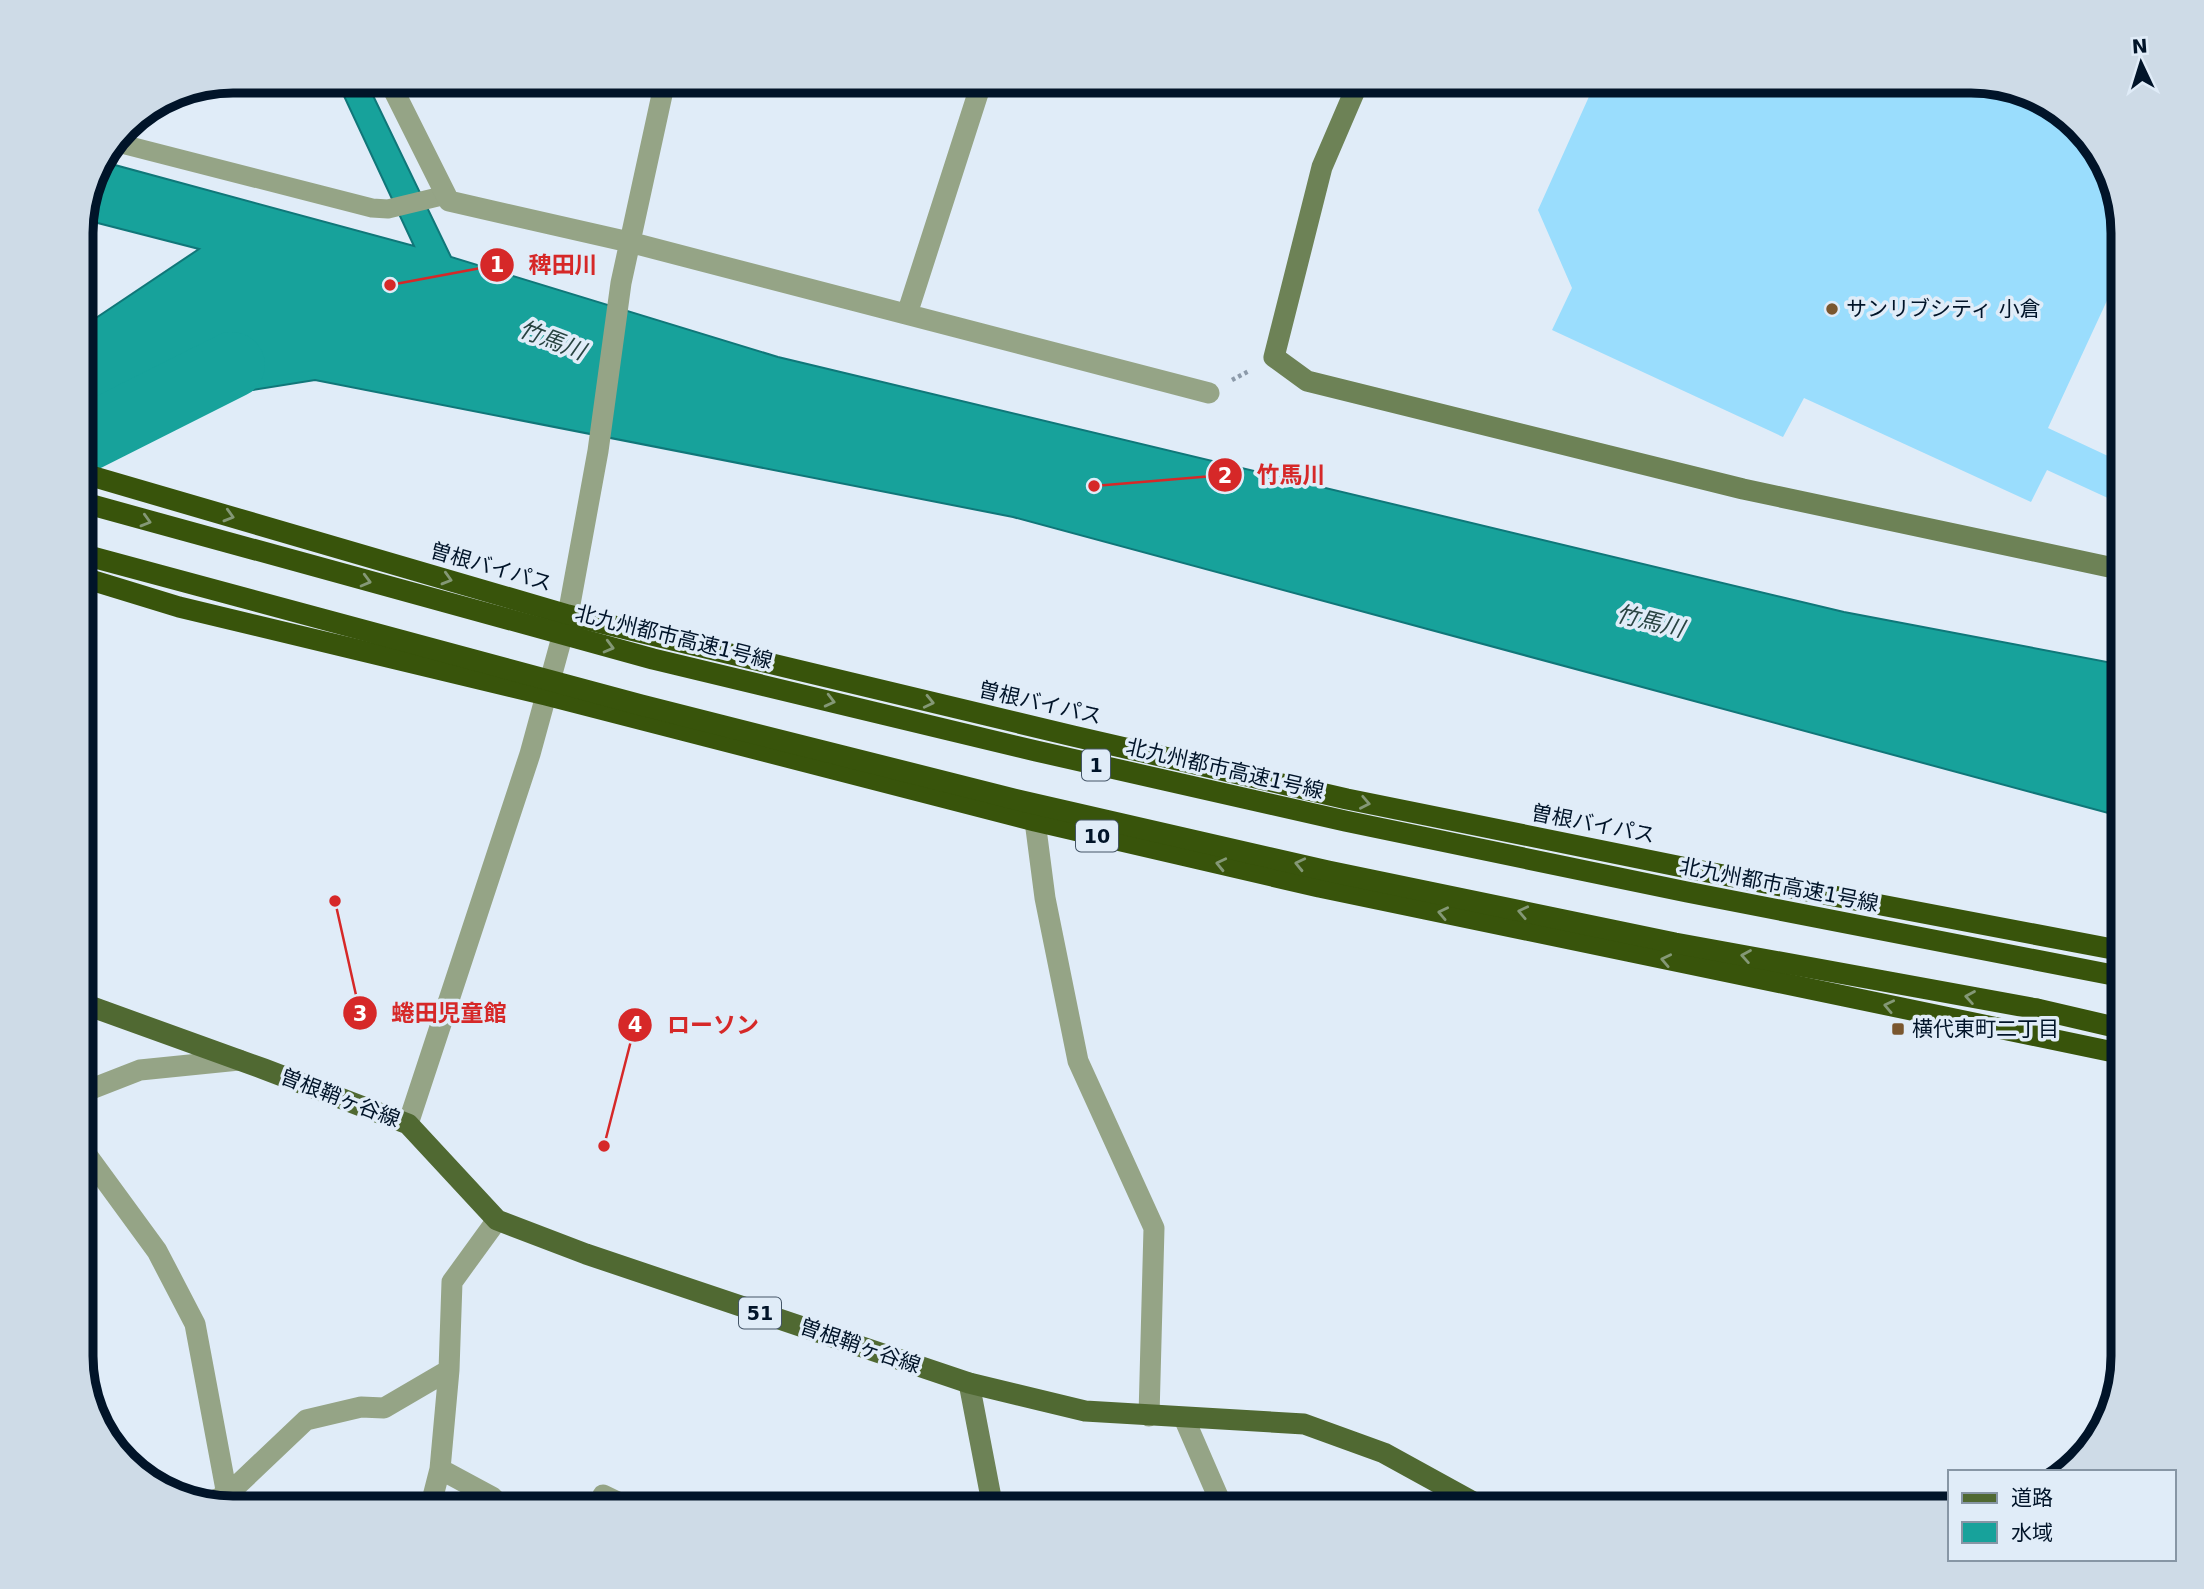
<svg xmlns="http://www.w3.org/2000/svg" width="2204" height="1589" viewBox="0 0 2204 1589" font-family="'DejaVu Sans','Noto Sans JP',sans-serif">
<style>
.water{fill:#17a29b;stroke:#107779;stroke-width:2}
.pier{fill:#e0ecf8}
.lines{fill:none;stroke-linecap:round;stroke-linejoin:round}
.river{stroke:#17a29b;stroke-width:66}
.building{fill:#9addfd}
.path{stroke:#8c9aaa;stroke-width:4.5;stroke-dasharray:3.5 3.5;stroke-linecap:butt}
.lane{stroke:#95a486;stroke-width:19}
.street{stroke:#95a486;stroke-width:21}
.secondary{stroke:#6d8256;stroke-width:21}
.primary{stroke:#506932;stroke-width:21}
.highway{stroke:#38540b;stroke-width:21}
.highway-bridge{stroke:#38540b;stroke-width:21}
.oneway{stroke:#849876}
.poi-dot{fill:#7a572f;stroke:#e0ecf8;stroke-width:2.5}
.labels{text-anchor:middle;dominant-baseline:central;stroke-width:7;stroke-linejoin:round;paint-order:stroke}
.shield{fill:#e0ecf8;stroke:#445567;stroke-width:2}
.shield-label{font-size:19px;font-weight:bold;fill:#011429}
.poi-label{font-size:21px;fill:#011429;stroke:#e0ecf8;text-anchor:start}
.street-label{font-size:21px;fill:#011429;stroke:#e0ecf8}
.water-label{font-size:23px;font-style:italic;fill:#294442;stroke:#e0ecf8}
.rim{fill:none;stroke:#011429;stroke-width:9}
.leader{fill:none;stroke:#d62828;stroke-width:2.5}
.callout-dot{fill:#d62828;stroke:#e0ecf8;stroke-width:2.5}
.mark-label{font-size:21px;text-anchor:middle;font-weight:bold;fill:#fff}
.callout-label{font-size:23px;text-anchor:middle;font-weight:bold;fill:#d62828;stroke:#e0ecf8;stroke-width:7;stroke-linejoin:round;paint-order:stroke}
</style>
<rect width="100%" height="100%" fill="#e0ecf8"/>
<!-- water -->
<path class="water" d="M337,81H366L451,257L778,357L1844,612L2123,665V817L1013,517L315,380L139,408L81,448V328L199,249L82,219L96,166L100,161L414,246Z"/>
<!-- pier -->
<path class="pier" d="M81,408L126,421L81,451Z"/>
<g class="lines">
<!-- river -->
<path class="river" d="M81,441L232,365"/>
</g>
<!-- building -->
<path class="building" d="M1596,81H1971L2063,112L2108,165L2123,233V266L2048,428L2123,463V505L2047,470L2031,502L1804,398L1783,437L1552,330L1572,288L1538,210Z"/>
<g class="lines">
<!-- path -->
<path class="path" d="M1232,380L1249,371"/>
<!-- lane -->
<path class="lane" d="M114,142L372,208L388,209L446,195"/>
<!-- street -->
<path class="street" d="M389,81L449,201L629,242L1209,393
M907,314L982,81
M1035,821L1045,898L1078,1061L1154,1228L1149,1416
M81,1093L140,1070L239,1060
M408,1124L530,754L568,615L598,451L621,283L665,81
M81,1147L157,1251L195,1324L227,1495
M1184,1418L1223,1508
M440,1469L492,1497L503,1508
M603,1495L630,1508
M212,1501L227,1495L306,1420L361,1407L384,1408L449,1370
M430,1508L440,1469L449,1370L452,1282L497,1220"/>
<!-- secondary -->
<path class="secondary" d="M1359,81L1322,167L1274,357L1307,381L1743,489L2123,570
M969,1383L993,1508"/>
<!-- primary -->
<path class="primary" d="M81,1003L264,1069L408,1124L497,1220L586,1254L969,1383L1085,1411L1304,1424L1384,1453L1484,1508"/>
<!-- highway -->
<path class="highway" d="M81,473L568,615L1073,736L1347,799L1697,870L2123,951
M81,577L179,607L546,695L1035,821L1319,887L2123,1054
M2037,1009L2123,1029"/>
<!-- highway-bridge -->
<path class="highway-bridge" d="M81,502L653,659L1036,751L1345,821L1687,892L2123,977
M81,554L641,705L1022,801L1328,871L1675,943L2037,1009"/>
</g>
<!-- one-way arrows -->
<defs><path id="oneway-chevron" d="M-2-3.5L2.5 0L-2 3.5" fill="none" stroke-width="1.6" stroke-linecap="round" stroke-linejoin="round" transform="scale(1.75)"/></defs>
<g class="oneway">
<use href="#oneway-chevron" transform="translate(229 516) rotate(16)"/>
<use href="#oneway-chevron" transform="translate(146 521) rotate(16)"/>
<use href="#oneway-chevron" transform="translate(447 579) rotate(16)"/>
<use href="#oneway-chevron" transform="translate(366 581) rotate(15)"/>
<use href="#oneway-chevron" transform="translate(609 647) rotate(15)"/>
<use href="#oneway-chevron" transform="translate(830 701) rotate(14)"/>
<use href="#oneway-chevron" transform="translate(929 702) rotate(13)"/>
<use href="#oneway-chevron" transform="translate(1365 803) rotate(11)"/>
<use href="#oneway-chevron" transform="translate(1221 864) rotate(-167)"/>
<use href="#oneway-chevron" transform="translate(1300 864) rotate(-167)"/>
<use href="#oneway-chevron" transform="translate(1523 912) rotate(-168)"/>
<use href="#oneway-chevron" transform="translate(1443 913) rotate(-168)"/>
<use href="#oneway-chevron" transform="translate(1746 956) rotate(-170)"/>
<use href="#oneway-chevron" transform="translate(1666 960) rotate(-168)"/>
<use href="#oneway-chevron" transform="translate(1970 997) rotate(-170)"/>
<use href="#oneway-chevron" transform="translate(1889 1006) rotate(-168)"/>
</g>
<!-- markers -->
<g class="poi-dot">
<circle cx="1832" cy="309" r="7"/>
<rect x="1891" y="1022" width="14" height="14" rx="3.5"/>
</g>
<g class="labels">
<!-- shield labels -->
<g class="shield">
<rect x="1082" y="749.5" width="28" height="31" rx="5"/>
<rect x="1076" y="820.5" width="42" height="31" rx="5"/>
<rect x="739" y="1297.5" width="42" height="31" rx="5"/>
</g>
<g class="shield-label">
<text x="1096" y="765">1</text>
<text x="1097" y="836">10</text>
<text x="760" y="1313">51</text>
</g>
<!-- poi labels -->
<g class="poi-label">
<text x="1846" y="309">サンリブシティ 小倉</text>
<text x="1912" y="1029">横代東町二丁目</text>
</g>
<!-- street labels -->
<g class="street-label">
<text transform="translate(491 567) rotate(16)">曽根バイパス</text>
<text transform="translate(674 637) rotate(14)">北九州都市高速1号線</text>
<text transform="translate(1040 703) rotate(13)">曽根バイパス</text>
<text transform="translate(1225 769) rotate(13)">北九州都市高速1号線</text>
<text transform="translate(1593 824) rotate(11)">曽根バイパス</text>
<text transform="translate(1779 885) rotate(11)">北九州都市高速1号線</text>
<text transform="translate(340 1098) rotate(21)">曽根鞘ヶ谷線</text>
<text transform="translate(860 1346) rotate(19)">曽根鞘ヶ谷線</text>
</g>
<!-- water labels -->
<g class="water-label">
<text transform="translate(552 340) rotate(21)">竹馬川</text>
<text transform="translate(1650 621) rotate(14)">竹馬川</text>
</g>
</g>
<!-- crop -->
<path d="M0 0H2204V1589H0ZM233 93H1971A140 140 0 0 1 2111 233V1356A140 140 0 0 1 1971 1496H233A140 140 0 0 1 93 1356V233A140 140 0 0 1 233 93Z" fill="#cedbe7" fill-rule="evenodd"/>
<path class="rim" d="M233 93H1971A140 140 0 0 1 2111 233V1356A140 140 0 0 1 1971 1496H233A140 140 0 0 1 93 1356V233A140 140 0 0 1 233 93Z"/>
<!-- callouts -->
<path class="leader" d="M390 285L497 265M1094 486L1225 475M335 901L360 1013M604 1146L635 1025"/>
<g class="callout-dot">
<circle cx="390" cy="285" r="7"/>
<circle cx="1094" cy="486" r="7"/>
<circle cx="335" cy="901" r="7"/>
<circle cx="604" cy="1146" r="7"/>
<circle cx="497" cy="265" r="18"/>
<circle cx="1225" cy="475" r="18"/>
<circle cx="360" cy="1013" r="18"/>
<circle cx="635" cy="1025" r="18"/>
</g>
<g class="mark-label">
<text x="497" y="272">1</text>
<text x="1225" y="483">2</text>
<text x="360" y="1021">3</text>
<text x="635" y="1032">4</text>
</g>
<g class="callout-label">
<text x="563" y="273">稗田川</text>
<text x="1291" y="483">竹馬川</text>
<text x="449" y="1021">蜷田児童館</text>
<text x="713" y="1033">ローソン</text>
</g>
<!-- legend -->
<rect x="1948" y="1470" width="228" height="91" fill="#e0ecf8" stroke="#8796a5" stroke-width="2"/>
<rect x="1962" y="1493" width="35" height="10" fill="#506932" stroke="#8796a5" stroke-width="2"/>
<text x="2011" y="1505" font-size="21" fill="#011429">道路</text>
<rect x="1962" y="1522" width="35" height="21" fill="#17a29b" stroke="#8796a5" stroke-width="2"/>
<text x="2011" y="1540" font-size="21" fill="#011429">水域</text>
<!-- north arrow -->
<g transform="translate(2141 63) rotate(356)" stroke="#e0ecf8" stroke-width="5" paint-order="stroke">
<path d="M0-5L12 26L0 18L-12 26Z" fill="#011429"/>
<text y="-10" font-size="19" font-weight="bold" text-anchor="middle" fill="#011429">N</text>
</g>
</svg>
